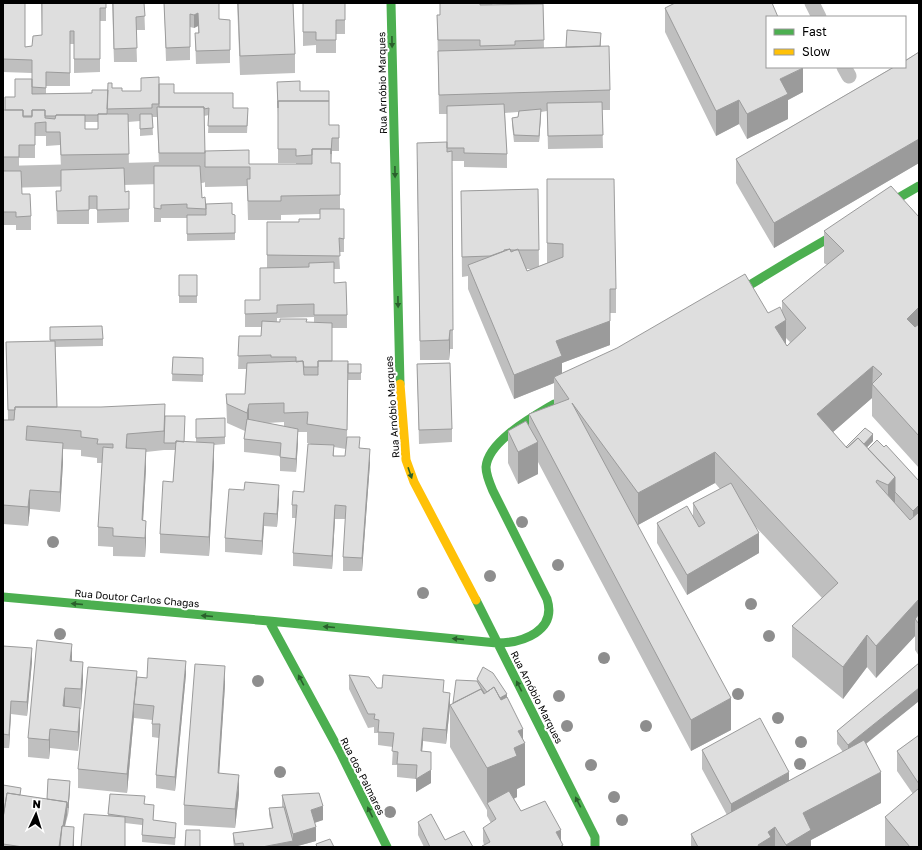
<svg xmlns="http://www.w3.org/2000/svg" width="922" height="850" viewBox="0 0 922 850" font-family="'Golos Text',sans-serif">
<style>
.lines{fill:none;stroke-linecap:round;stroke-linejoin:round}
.lane{stroke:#bebebe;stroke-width:15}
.street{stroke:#bebebe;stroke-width:22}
.fast{stroke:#4caf50;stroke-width:9}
.slow{stroke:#ffc107;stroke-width:9}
.tree{fill:#8e8e8e}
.wall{fill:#bfbfbf;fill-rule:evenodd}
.shaded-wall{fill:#9b9b9b}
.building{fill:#dedede;stroke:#9b9b9b}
.oneway{fill:#2a602c}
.labels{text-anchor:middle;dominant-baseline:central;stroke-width:4;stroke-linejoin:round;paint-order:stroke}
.street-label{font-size:10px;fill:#000;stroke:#fff}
</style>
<rect width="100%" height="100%" fill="#fff"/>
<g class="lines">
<!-- lane -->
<path class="lane" d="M812,3L819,17
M844,67L849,76"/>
<!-- street -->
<path class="street" d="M3,177L201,172"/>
<!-- fast -->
<path class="fast" d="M391,3L400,384
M725,300L796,257L919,186
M3,597L269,621L340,752L387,847
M476,600L595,837V847
M269,621L497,643C523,643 557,631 547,599L493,491C490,484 486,475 486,467C488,441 534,416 554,404"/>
<!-- slow -->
<path class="slow" d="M400,384L406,460L414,482L476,600"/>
</g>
<!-- trees -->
<g class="tree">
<circle cx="522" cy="522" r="6"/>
<circle cx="53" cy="542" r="6"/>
<circle cx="558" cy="565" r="6"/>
<circle cx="490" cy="576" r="6"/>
<circle cx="423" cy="593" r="6"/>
<circle cx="751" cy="604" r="6"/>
<circle cx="60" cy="634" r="6"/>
<circle cx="769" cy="636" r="6"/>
<circle cx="604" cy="658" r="6"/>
<circle cx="258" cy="681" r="6"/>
<circle cx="738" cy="694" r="6"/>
<circle cx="559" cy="696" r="6"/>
<circle cx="778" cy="718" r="6"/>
<circle cx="567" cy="726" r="6"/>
<circle cx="646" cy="726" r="6"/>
<circle cx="801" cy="742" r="6"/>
<circle cx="800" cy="764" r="6"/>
<circle cx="591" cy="765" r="6"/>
<circle cx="280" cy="772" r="6"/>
<circle cx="614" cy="797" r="6"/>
<circle cx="390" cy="812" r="6"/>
<circle cx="622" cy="820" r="6"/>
</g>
<!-- wall -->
<path class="wall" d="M3,3L25,47L32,46L42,35L41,3H106V21H100V72L74,73V44H70V86H46V94L92,93L108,90L112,88L122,91H141L159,84L174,93L233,108L248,115L247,133H208L209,115L204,116L205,166H200L202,198L206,204L235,215V240L187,241V218H161V222H154V166H159L157,117H152L153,135L140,136V121L128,122L129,167L61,168L60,145L46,146V136H35V158H19V171H3V110H5L15,97L32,91V73L3,72ZM85,122H98V129H85Z
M112,3H144L145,30H136L137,62H114Z
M164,3H219V19L230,20V63L196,64L195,33H198V26L194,28L190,27V60L166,61Z
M237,3H293L295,54V73L240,75Z
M303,3H345V34H336V53H316V45L303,46Z
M440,3H493L492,5L543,4L544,48H566L601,39V46L610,90V110H602L603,148L548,149L547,111L541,112L539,142H514L512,125V118L518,117V112L505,113L507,154V168L464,167V161H452L453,349H450L449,360H420L417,162L447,142V114H439L437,15H440Z
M665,8L803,92L788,100V119L747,139L739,124L716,136L665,32Z
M919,52V163L774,248L736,183V159Z
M277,82L300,91L329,125H339V151H332L331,163H340V209H344V252H339L340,269H334V283L347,315V328H332V361L348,364H361V380H348L347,437L360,448L370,463L362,571H343V557L346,519H335L332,569L293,566V553L296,518H292V505L304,492L311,444L307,443V432H298V442L296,472L280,471V456L244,452V439L245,431L227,423L226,394H245L246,369H238L239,336H261V327H245V300H260V268H267V222H299L320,219V214L281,215V220H248L247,186L205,187V151L249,164H296V163H278V115ZM314,317V323L277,322V318ZM284,422V426L267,423ZM334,447L346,449L345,456H334Z
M61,170L125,192L129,209V222L97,223V209H89V224H57L56,191H61Z
M3,171L22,194L31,216V230H16V225H3Z
M547,179L616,289V313H610V345L562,363V374L768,313L782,312V301L827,265L824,263V231L919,217V468L872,416V398L833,432L846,447L873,441L867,447L868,449L919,481V656L915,650V636L876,678L867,667L843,699L792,657V626L822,598L755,526L759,553L687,595L657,543V523L693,517V503L720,489L715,483L638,525L731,730L691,751L538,462V474L518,484L508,463V431L529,426V414L554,405V383L514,399L468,289V276L462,277L461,191L538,189L539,266L547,263ZM526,269H532L527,271ZM786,338L790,342L787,346L786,345Z
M179,275H197V303H179Z
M50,327L103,339V346L55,347L57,407L165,416L184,442H196V419L225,418V444L214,445V463L209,556L160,553V534L173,482L175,450H164V449V450L146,452V468L143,520L146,540L145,557L113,556V547L98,546V527L102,463H97V458L81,456V450L63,449V462L60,512L30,509L28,526L3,524V420H8L6,342L50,341Z
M173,357L203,358V382L172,381Z
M417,364L452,429V442L419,444Z
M279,499L277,527L264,526L262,555L225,552V538Z
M3,646L32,661L27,716L11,714L9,748H3Z
M72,661L83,681L81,709H80V728L78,751L50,748L49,759L28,757V738Z
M919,663V701L866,744L881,803L811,840V847H691V834L727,815L702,769V750L789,781L843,752L837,744V731Z
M186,674L175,791L156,788V775L159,738L152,737V720L134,718V716L127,793L78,788V769L137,677L147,678Z
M349,675L377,688L444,692L450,706L446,744L423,741L422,751L431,783L416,792V779L397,777V765H392L393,747L378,745V733H374V727L368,728L349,689Z
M477,679L507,697L523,739L525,785L517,789V797L514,799L521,811L561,841L563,847H482V846L484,845L483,841V828L491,823L487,816V810L450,747V705L453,703L477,681Z
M225,685L219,773L239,794L235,828L184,825V805Z
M919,735V847H885V817L913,794L897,771V751Z
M3,785L21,795L47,799L70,788L68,815L65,826L74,847H3Z
M110,794L145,804L154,812L153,820L176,830L175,845L142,842V825L125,823V847H81L108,816Z
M282,795L323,820L314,823L316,841L294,847H234L233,840V833L272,828L269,815V808L282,807Z
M418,822L445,840L473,847H424L418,835Z"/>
<!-- shaded-wall -->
<path class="shaded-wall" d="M198,13V26L194,28V15Z
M803,68V92L788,100V119L747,139V114L780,79Z
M739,100V124L716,136V111Z
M541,109V116L539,142V136Z
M919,139V163L774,248V223Z
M610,289V345L562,363V380L554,377V383L514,399V375L556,341Z
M919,307V339L907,319Z
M786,320V352L775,327Z
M450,330V349L449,360V340Z
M873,366L872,398L817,446V414Z
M249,404V423L247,432V413Z
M298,429V442L296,472V459Z
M127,434V453L126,448Z
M873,434V441L854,461V454Z
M538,442V474L518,484V452Z
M63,443V462L60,512V492Z
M214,443V463L209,556V537Z
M146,449V468L142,539V520Z
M370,449V463L362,571V558Z
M715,452V483L638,525V493Z
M895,477V509L888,517V485Z
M279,485V499L277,527V514Z
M30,490V509L28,526V507Z
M335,505V519L332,569V556Z
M919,505V519L913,525V511Z
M264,513V526L262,555V541Z
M146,521V540L145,557V538Z
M759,533V553L687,595V575Z
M919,599V624L915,619V636L876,678V646Z
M867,635V667L843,699V667Z
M72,644V663L70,661Z
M32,648V661L27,716V702Z
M186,661V674L175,791V777Z
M83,662V681L81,709V689Z
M225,666V685L218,792V773Z
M137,671V690L134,704V716L127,793V774Z
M65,688V707L63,706Z
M919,688V701L848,758V745Z
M450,693V706L446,744V730Z
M507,694V701L491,702Z
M731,698V730L691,751V720Z
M11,701V714L9,748V735Z
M80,708V728L78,751V732Z
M423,728V741L421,764V751Z
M50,729V748L49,759V740Z
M523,729V744L525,743V785L517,789V797L490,809L487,803V810V768L514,748L518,731Z
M431,770V783L416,792V779Z
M789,772V792L731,823V804Z
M881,772V803L811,840V847H786V845L803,813Z
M239,775V794L235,828V809Z
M70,781V788L68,815V808Z
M67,802V815L61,847H59Z
M323,806V820L311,824V810Z
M74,827V847H73Z
M316,827V841L294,847H262L293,841V834Z
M775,827V847H758V845L768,832Z
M561,830V844L556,832Z"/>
<!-- building -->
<path class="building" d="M3,3H25V47L32,46L33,36L42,35V3H106V8H100V59H74V31H70V73L46,72V88L32,87V60L3,59Z
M113,3H144L145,16L136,17L137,48L114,49Z
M164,3H219V19L230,20V50L196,51L195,33H199L198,13L194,15L190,14V47L166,48Z
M238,3H293L295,54L240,56Z
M303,3H345V20H336V40H316V32H303Z
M440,3H480V5L543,4L544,40L515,41V45L480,46V40H438L437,15H440Z
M675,3H772L778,17H767V67H803V68L780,79L788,94L747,114L739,100L716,111L665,8Z
M567,30L601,33L600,46L566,47Z
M609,46L610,90L439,95L438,51Z
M919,52V139L774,223L736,159L894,67H905V61Z
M159,77V104H152V108L107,109L108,83H112V88H122V91H141V78Z
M15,79H32V94L92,93V90H108L107,114H98V115H56V116H45V110H32V116H23V110H5V97H15Z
M300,81V91H329V101H278V108L277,82Z
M159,84H174V93H233V108H248L247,126H208L209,108L204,109V107H159Z
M278,101H329V125H339V138H332L331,154V149H312V155L296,156V149H278Z
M602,102L603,135L548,136L547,103Z
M504,104L507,154L464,153V148H447V106Z
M157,107H204L205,153H159Z
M541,109L539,136L514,135L512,118L518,117L519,111Z
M3,110H23V117H32V110H45V118L55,119L56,115H85V129H98V114H128L129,154L61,155L60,132H46V122L35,123V145H19V157H3Z
M140,114H152L153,128L140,129Z
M447,142V152L452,151L453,330H450L449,340L420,341L417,143Z
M312,149H331V163H340V195L281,196V201H248L247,179H250V167H205V151L249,150V164H312Z
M154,166H200L202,198L205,197L206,209L187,208V204L161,205V209L154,208Z
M124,168L125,192L129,191V209L97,210V196H89V210L57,211L56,191H61V170Z
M3,171H21L22,194H30L31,216L16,217V212H3Z
M547,179H614L616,289H610V321L556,341L562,356L514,375L468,265L510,249L511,252L518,249L527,271L563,257V244L547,243Z
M891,186L919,217V307L907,319L915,327L919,324V436L872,384L882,374L873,366L817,414L847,448L858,438L895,477L888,485L877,480L876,482L910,520L919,512V599L876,646L867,635L843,667L792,626L838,583L715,452L638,493L572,403L731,698L691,720L529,414L569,399L554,377L617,348L745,274L768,313L780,307L786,320L775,327L787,346L806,328L782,301L844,251L824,231Z
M538,189L539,250H510V249L504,250V251L490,256L462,257L461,191Z
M232,203V214L235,215V233L187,234V215H206V204Z
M320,209H344V239L339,238L340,256L267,255V222H299V219H320Z
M334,262V283L346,282L347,315H314V304L277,305V313L245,314V300H260V268L309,267V263Z
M179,275H197V296H179Z
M280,319H307L306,322L332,323V361H318V367H304L303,361L296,362V357H271V355L238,356L239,336H261L262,321L280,322Z
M102,326L103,339L50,340V327Z
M55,341L57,407H15V410H8L6,342Z
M173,357L203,358V375L172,374Z
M303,361L304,375H318V361H348L347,430L307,424L308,412L284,413V403L249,404L247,413L227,404L226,394H245L247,363Z
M450,363L452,429L419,430L417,364Z
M348,364H361V373H348Z
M165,404L164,431L127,434L126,448L146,449L142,520L146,521L145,538L113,536V528L98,527L103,447L113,448V444H97L98,439L81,437V431L27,426L26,440L63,443L60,492L30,490L28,507L3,505V420H14L15,407H101Z
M165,416H185L184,442L176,441V443H164Z
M225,418V437L196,438V419Z
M247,419L298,429L296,459L280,457L281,443L244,439Z
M526,421L538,442L518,452L508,431Z
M865,428L873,434L864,444L858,438L847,448L846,447Z
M347,437H360L359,448L370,449L362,558L343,557L346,506L335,505L332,556L293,553L297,505H292L293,491L304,492L308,444L334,445L333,456H345Z
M877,440L884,447L886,445L919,481V505L913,511L895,492V477L868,449Z
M176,441L214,443L209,537L160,534L163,481L173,482Z
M245,482L279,485L277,514L264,513L262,541L225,538L229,489L244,490Z
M731,483L759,533L687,575L657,523L687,506L699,527L705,523L693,503Z
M919,614V624L915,619Z
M37,640L72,644L70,661L83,662L81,689L65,688L63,706L80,708L78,732L50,729L49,740L28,738Z
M3,646L32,648L27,702L11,701L9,735L3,734Z
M148,658L186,661L175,777L156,775L160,724H152L154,706L134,704L137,677L147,678Z
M919,663V688L848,745L837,731Z
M195,664L225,666L218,773L239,775L235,809L184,805Z
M88,667L137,671L127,774L78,769Z
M483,667L493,673L507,694L500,698L494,687L487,692L477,679Z
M349,675L369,677L377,688H382L383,675L444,680L443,692L450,693L446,730L423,728L421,751L431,752V770L416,779L417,765L397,764L398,752L392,751L394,733L378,732L379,720L374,719L375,714H368Z
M456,680L477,681L484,693L481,689L453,703Z
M494,687L501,700L507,697L523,729L518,731L525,743L514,748L517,756L487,768L450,705L481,689L484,694Z
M760,718L789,772L731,804L702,750Z
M919,735V784L897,751Z
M864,740L881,772L803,813L811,830L786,845L775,827L768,832L771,837L758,845L759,847H698L691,834Z
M48,779L70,781L68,808L67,802L47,799Z
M3,785L21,788L20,795L7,793L3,818Z
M918,789L919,790V847H910L885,817Z
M509,791L521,811L545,801L561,830L556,832L563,845L560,847H483L482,846L490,842L483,828L496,819L487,803Z
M7,793L67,802L63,826H62L59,847H23L3,844V818Z
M319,793L323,806L311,810L316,827L293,834L282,795Z
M110,794L145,796L144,804L154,805L153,820L176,823L175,838L142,835L143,819L108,814Z
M284,807L293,841L262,847H244L243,843L235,844L233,833L273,828L269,808Z
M84,814L125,817V847H81Z
M431,814L445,840L464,831L473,847H430L418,822Z
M62,826L74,827L73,847H60Z
M186,830H200V847H185Z
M330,839L334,847H317L316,844Z"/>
<!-- one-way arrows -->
<defs><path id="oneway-solid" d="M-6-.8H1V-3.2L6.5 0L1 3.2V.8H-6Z"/></defs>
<g class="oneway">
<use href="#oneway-solid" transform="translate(392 42) rotate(89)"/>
<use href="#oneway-solid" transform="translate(395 172) rotate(89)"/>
<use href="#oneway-solid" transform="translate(398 302) rotate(89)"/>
<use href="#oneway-solid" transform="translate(410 473) rotate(71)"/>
<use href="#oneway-solid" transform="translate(77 604) rotate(-175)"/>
<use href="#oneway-solid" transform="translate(207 616) rotate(-175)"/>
<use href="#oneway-solid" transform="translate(329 627) rotate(-175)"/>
<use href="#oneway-solid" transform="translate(458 639) rotate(-175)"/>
<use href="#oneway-solid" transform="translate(301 680) rotate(-118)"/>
<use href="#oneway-solid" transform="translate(519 686) rotate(-117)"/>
<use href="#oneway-solid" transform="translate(578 802) rotate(-117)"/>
<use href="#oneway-solid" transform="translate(370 812) rotate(-116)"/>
</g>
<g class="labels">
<!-- street labels -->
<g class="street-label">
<text transform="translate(382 83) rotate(-91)">Rua Arnóbio Marques</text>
<text transform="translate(392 407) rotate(-94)">Rua Arnóbio Marques</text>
<text transform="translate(137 598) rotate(5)">Rua Doutor Carlos Chagas</text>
<text transform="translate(537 697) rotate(63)">Rua Arnóbio Marques</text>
<text transform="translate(363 776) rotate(63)">Rua dos Palmares</text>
</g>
</g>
<!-- border -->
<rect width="922" height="850" fill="none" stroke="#000000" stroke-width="8"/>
<!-- legend -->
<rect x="766" y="16" width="140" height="52" fill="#ffffff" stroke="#999999"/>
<rect x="774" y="29" width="20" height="6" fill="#4caf50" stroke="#999999"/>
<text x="802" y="36" font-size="12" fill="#000000">Fast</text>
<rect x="774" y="49" width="20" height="6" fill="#ffc107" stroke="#999999"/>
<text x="802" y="56" font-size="12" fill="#000000">Slow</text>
<!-- north arrow -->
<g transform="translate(36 814) rotate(4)" stroke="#ffffff" stroke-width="3" paint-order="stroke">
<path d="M0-3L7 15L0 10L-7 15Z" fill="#000000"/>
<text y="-6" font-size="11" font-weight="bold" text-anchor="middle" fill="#000000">N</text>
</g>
</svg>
